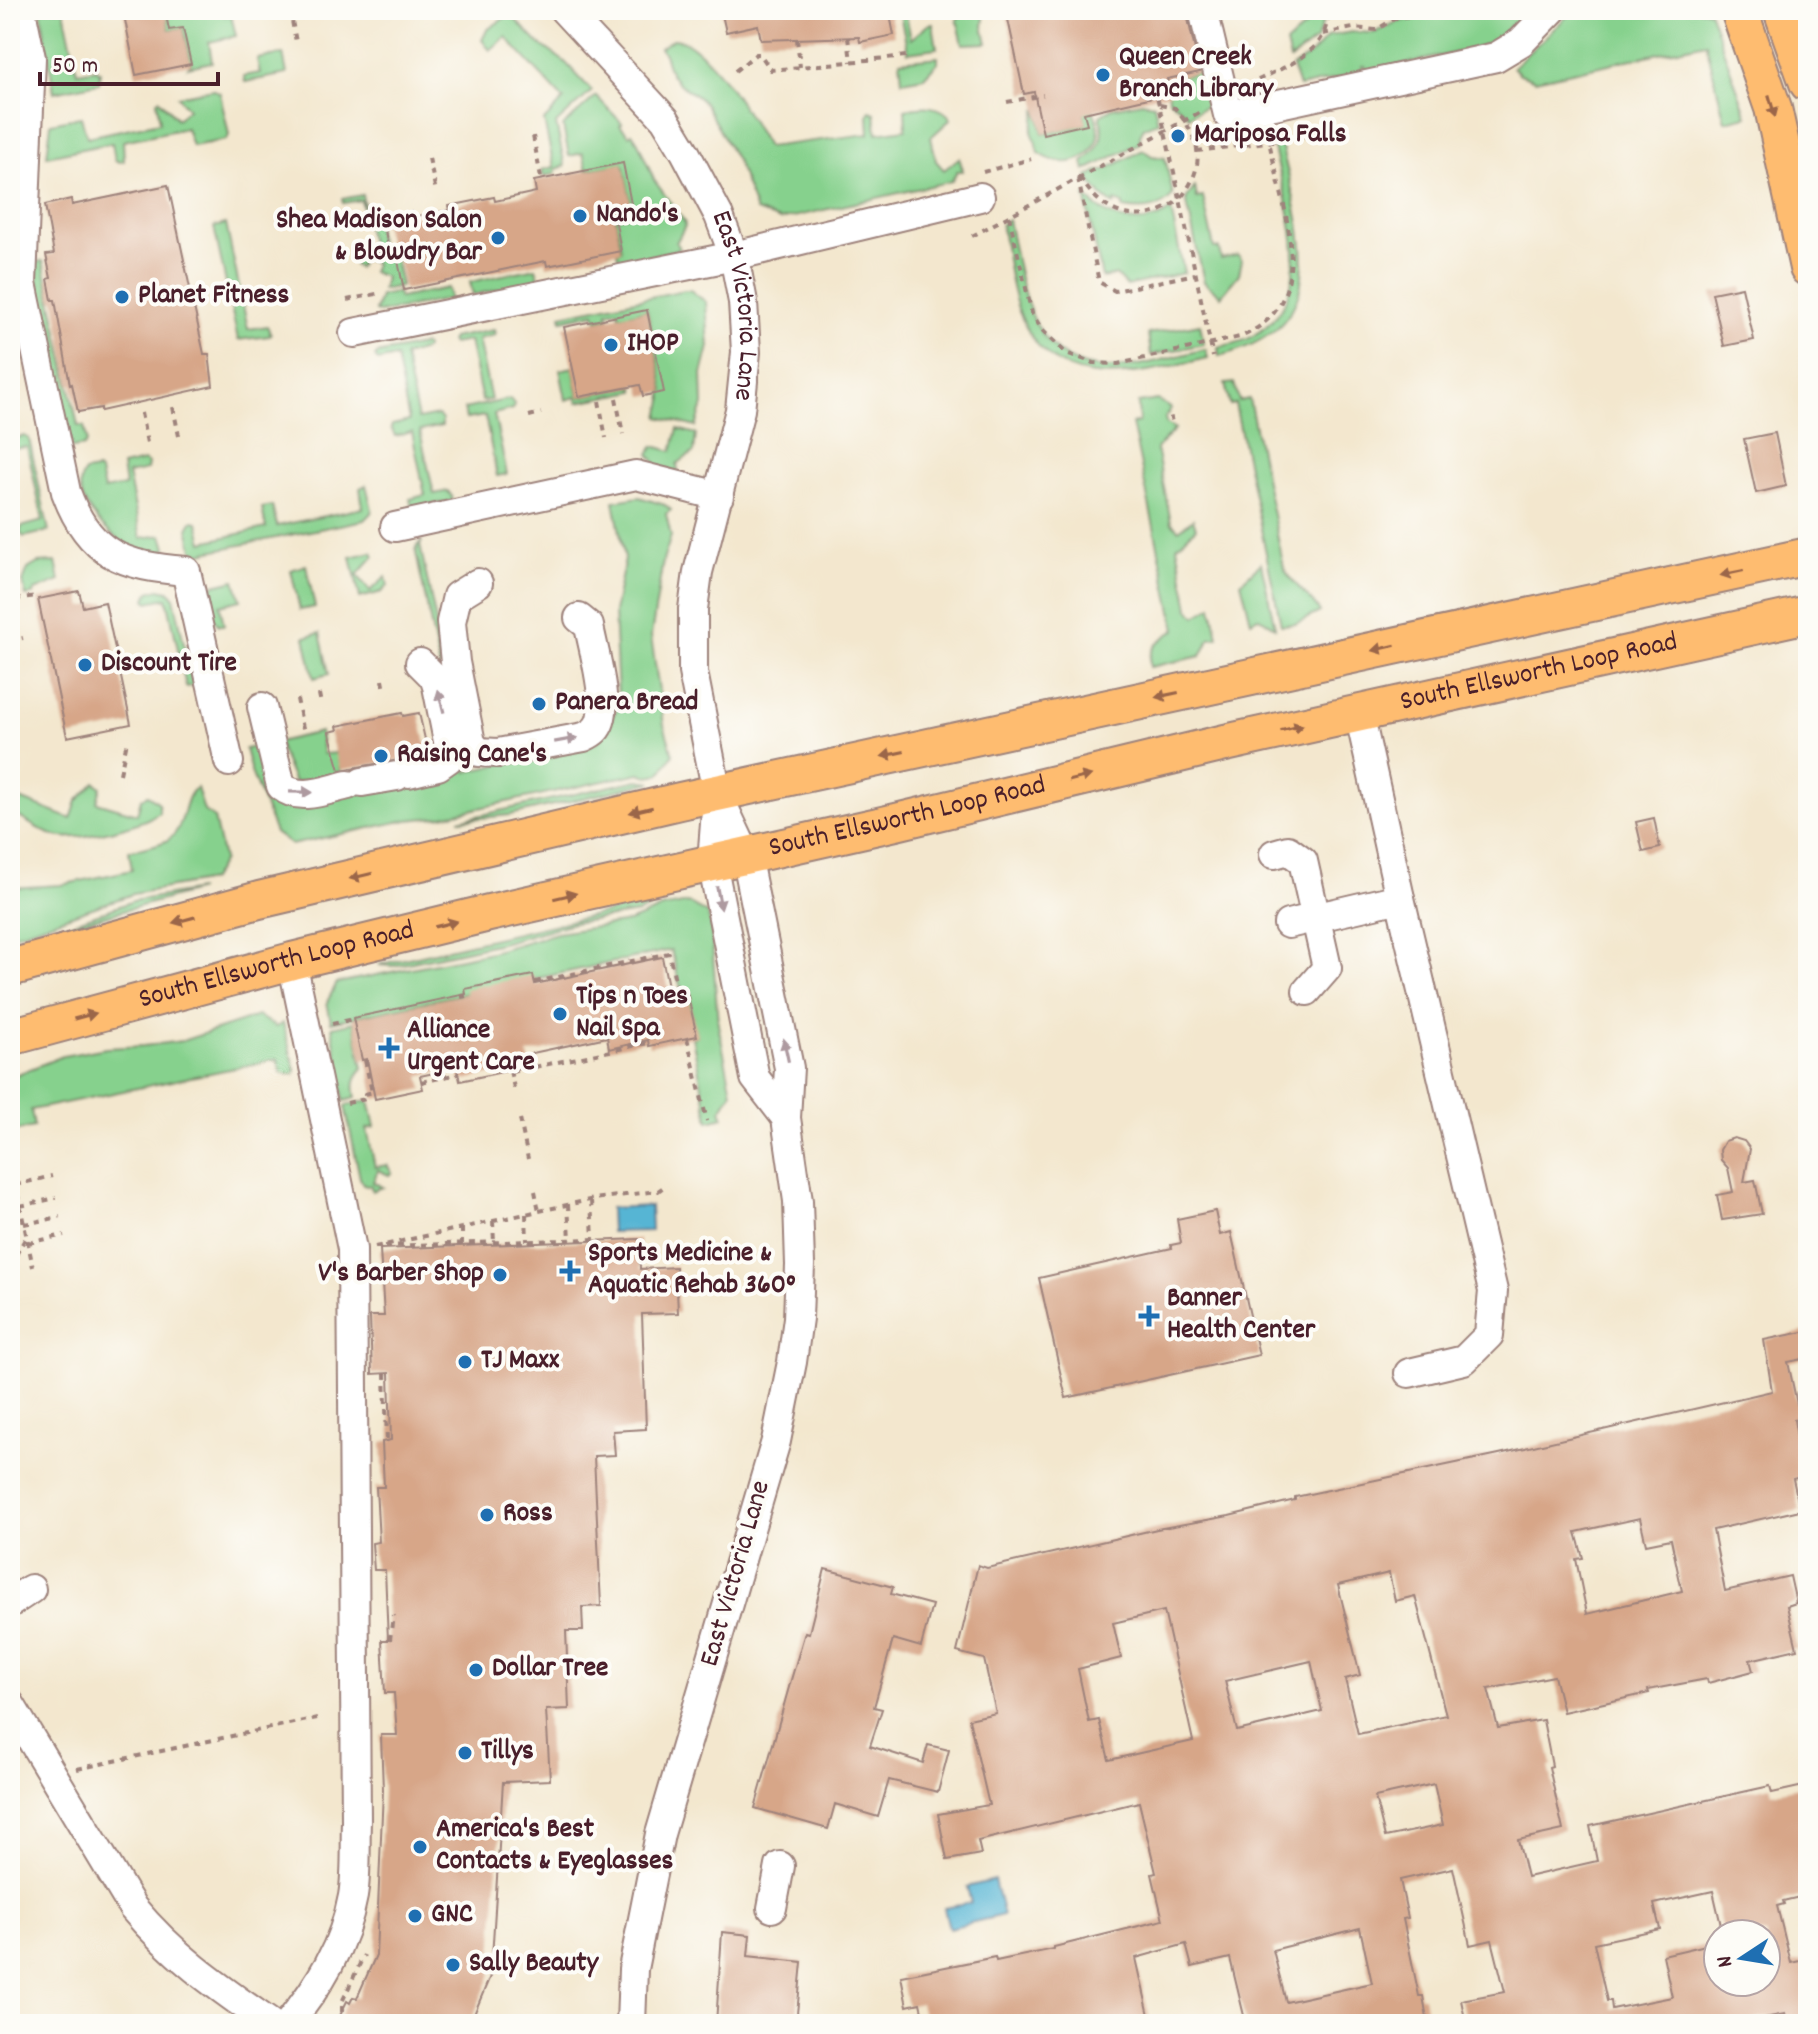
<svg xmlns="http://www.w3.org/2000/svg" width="1818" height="2034" viewBox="0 0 1818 2034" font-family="Dekko,sans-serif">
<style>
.green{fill:#86d18d;stroke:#68785c;stroke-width:2}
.water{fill:#56b5d4;stroke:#506a80;stroke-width:2}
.building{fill:#d7a688;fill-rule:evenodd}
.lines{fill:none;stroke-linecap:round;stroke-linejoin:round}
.minor-casing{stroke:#9e837c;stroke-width:32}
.major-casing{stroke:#9e837c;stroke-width:40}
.path{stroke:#9e837c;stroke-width:4;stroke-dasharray:6 6;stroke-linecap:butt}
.minor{stroke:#fff;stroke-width:28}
.major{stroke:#febc70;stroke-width:36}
.oneway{fill:#9b664a}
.oneway2{fill:#ae9aa0}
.poi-dot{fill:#1f6fb2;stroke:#fdfcf7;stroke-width:3}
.labels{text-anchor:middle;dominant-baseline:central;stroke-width:8;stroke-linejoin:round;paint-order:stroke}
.poi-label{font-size:28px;font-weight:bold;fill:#4a1f2b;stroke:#fdfcf7;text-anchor:start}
.street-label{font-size:28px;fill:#4a1f2b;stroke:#fdfcf7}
</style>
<rect width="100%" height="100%" fill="#fdfcf7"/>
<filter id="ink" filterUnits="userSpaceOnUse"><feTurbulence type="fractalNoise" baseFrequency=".0125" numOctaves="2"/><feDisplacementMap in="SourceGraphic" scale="16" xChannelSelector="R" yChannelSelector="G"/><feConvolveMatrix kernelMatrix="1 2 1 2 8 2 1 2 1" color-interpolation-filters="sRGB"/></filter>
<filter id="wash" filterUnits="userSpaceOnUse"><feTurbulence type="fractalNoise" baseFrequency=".006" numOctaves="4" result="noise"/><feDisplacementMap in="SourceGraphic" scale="32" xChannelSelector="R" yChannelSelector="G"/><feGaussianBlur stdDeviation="1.8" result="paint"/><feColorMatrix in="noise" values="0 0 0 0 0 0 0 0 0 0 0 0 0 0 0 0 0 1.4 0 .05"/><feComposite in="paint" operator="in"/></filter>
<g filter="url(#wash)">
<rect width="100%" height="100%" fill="#f3e7ce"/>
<!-- green -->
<path class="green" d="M41,10H64L77,72L96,69L100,72L99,83L54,92Z
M165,10H222L224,16L231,15L236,36L209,42L212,62L188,67L191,63L183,28L169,30Z
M899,10H905L911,39L929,24H933L937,48L908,52Z
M967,10H985L983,26L987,43L963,44L957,19Z
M1303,10H1316L1317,15L1326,13L1317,39L1290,60L1286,44L1306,26Z
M1466,10H1529L1495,40L1474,49L1367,72L1365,66H1362L1363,73L1299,87L1292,67L1310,55L1329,36L1352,32L1374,33L1397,22L1425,16L1449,17Z
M1574,10H1709L1747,116L1725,121L1706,43L1535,80L1520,74L1513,67Z
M509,15H511L537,42L565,62L592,91L556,124L565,166L556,169L555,174L543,176L542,170L554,167L544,121L564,100L506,37L490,50L482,40L487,30Z
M673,39C705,38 752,121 767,147L869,134L868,114L870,111L875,113L877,133L906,129L905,109C921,105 942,104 951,119L931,137L936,161L944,170L959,158L963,171H957L952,181L780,220L756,211L737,162L705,104C695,92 677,87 670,72C665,63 668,58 660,48Z
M283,54L287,74L245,82L244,76L260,73L257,59Z
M938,57V62L924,77L902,81L900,61Z
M1204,71L1213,102L1189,116L1169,99L1167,79Z
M213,89L220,93L229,135L226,140L192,146L186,128L123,141L124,161L120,162L115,160L112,143L47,156L51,123L81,117L87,137L160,122L157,101L159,99L177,119L188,109L178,96Z
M596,96L622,123L620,125L629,135L632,133L638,142L654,180L684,221L685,226L676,243L680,249L620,263L617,252L621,250L615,218L633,214L623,164L587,170L583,153L569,156L563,126Z
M1142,102L1154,104L1158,122L1144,127L1140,135V143L1085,171L1083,162C1099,151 1106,135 1100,116L1112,108Z
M1083,107L1092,109C1114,148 1074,178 1039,153L1032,131L1037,109L1043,134L1086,124Z
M1281,143C1300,232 1340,326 1219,356L1218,347C1229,344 1243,343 1253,336C1322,294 1286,207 1273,144Z
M1143,150L1152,156L1165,158L1173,195C1162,211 1141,211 1123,208V204L1115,201L1114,205L1103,197L1089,180L1088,177L1098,171H1103Z
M1195,187L1197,198L1203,197L1214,248H1219L1221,259L1238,255L1242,260L1239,274L1221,296L1204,282L1186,199Z
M362,195L368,223L375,222L381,251L393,249L401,286L382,290L385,277L372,272L375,263L362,258L358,268L354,264V257L372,253L361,200L343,203L342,199Z
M1085,195C1105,220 1144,231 1171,210L1184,273L1126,286L1116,275L1102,278Z
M1008,220C1021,280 1027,368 1109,368C1140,368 1175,356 1206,349L1208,358C1139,373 1054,402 1020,314C1009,286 1007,253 1001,224Z
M226,224L248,329L267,326L271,334L269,336L238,340L214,227Z
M43,261L78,426H84L87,441L84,446L72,448L39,290L36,262Z
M536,268L540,280L473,295L470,282Z
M448,288L450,299L379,313L375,311L380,296L397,292L399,298Z
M685,290H690L706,302L709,347L702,374L703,405L696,427L659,417L663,401L662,392L664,391L647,310L620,316L618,310L608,312L609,318L597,320L595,313L562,320L561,315Z
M1200,324L1204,344L1151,355L1148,334Z
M494,330L495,335L478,339L491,400L482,401L469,341L452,344L450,341L452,338Z
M423,345L426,347L425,350L404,356L418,419L438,415L442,420V426L420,431L434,494L448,491L453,498L451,501L412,508L410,499L425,495L412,432L395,436L391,428L392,425L409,421L396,357L378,361L375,357L377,354Z
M573,367L579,397L634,386L635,391L578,402L576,397L566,400L560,370Z
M1234,383L1239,401L1249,399L1284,568C1293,586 1309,594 1320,612L1295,624L1281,625L1235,404L1230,405L1225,384Z
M510,399L514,404L513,409L494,414L507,474L497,476L485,416L466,419L464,409Z
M1158,400L1171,408L1165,418L1166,423L1175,429L1156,449L1171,522L1179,530L1193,519L1196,528L1177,546L1189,608L1196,616L1212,606L1218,637L1210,638L1201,656L1150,667C1147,647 1161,639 1176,630L1132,424L1139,422L1138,403Z
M678,429L696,434L694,452L677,464L678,471L674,472L658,466L649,454L654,446L672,451Z
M25,436L29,439L49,531L24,537L20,533L21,527L43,521L27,447L10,449V439Z
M144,461L148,464L147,470L128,474L141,538L162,535L166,548L162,556C150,553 135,551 125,544C106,533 67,495 85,472L97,470L100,472L104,490L125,486L122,466Z
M366,485L372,509L371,513L364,520L201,553L193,550L188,528L192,521L198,522L203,542L266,528L262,508L272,506L277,526L363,508L360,488Z
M639,497L665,505L671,510L666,514L671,536L663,561L651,636L664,725L673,754L660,774L648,776L640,773L438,817L407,820L291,845L275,833L251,772L245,749L264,745L285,801L456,746L416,553L417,546L422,541L420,545L467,772L597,742L617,709L618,696L614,612L625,559L614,501Z
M372,552L374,556L357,575L370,591L386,577L388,586L382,592L360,598L351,557Z
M56,562L60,581L35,591L34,594L26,596L23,582L28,569L38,563Z
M1261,563L1275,627L1258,617L1251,621L1241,582Z
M306,565L315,607L300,610L291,570Z
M235,580L241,600L220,605L224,625H219L214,620L209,591L214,585Z
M159,589L169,591L174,597L193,686L186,687L167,598L148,602L146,599L149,592Z
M320,633L329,674L314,678L305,637Z
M320,732L323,754L337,753L341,774L294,783L277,742Z
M638,780L652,782L510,815L459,820Z
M95,782L101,787L97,802L137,814L141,799L148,795L159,803V812C144,825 82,840 61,837C44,835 25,819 10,812V795L71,819L77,801Z
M197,788L204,811L214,818L222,855L223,860L211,880L133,894L10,936V888L61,885L132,870L129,851C141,848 155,846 166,841C188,829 181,796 197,788Z
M199,890L50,931L133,901Z
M657,901L656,904L638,913L573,923L501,943L394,966L378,965Z
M688,903L707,914L711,925L718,1024L732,1092L721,1110L724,1117L709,1121L692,1037L696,1036L687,993H682L671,950L331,1022L327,1002L337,983L491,952L557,933L629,922L662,908Z
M258,1016L276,1027L283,1023L295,1070L294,1074H282L278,1059L31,1110L34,1127L10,1132V1077L63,1056L106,1048L144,1046L182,1041Z
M354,1022L363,1068C354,1077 353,1086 356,1098L344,1101L332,1027Z
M369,1100L375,1127L367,1129L375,1167L387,1165L392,1173L389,1175L378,1170L373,1182L383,1187L372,1191L371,1186L363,1184L360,1178L345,1106Z"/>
<!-- water -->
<path class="water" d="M650,1206L651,1231L611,1232L610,1208Z
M994,1880L1003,1915L949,1928L944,1908L971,1903L967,1887Z"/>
<g id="blocks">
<!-- building -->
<path class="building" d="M123,10H165L169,30L183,28L191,64L136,75Z
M721,10H889L894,35L860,42L859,37L761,40L758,25L726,32Z
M1006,10H1186L1200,72L1167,79L1170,93L1084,113L1087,124L1043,134L1034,92L1024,94Z
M623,163L633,214L615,218L621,251L547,266L546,261L404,290L395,246L388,247L383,218L411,212L412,217L450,210L449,206L494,197L495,201L536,192L534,181Z
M168,185L204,354H209L213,386L101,411V408L78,412L72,384L70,385L55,300H52L48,279L51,278L46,255L54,254L45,205L71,199L72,205Z
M1742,287L1754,340L1724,346L1712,293Z
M647,310L664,392L643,396L640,385L579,397L564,327Z
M1775,433L1786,486L1756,493L1744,439Z
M79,591L83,607L105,602L131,724L67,737L38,599Z
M402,713L403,716L419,713L427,748L424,749L425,752L399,760L340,770L329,732L338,730L337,726Z
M1654,818L1660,848L1643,852L1636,822Z
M662,957L670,996L687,992L697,1036L649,1046L648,1040L609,1049L607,1037L528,1054L530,1066L460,1081L457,1068L420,1076L423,1089L375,1099L367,1059L362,1060L353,1018L466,994L465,989L533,975L535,984Z
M1734,1138L1744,1141L1750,1149L1744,1182L1755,1180L1762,1214L1722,1220L1717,1195L1733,1192L1728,1168L1721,1160L1720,1150L1725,1141Z
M1215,1211L1220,1235L1231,1232L1259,1355L1066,1398L1039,1278L1172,1248L1171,1245L1181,1243L1177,1219Z
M639,1239L640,1269L676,1267L678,1313L642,1314L646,1429L613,1431L615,1455L594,1456L601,1606L582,1607L583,1631H566L569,1709L546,1710L550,1780L503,1782L491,1974L470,2024H336L347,2001L350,2003L353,1997L357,1998L376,1955L383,1790L381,1735H397L394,1693H385L382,1640H388L385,1570H374L372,1543L379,1542L376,1487H384L382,1442L391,1440L389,1373L372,1374L370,1316H384L380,1249Z
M1808,1331V1358L1788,1362L1800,1418L1794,1420L1804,1476L1793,1479L1800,1510L1713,1530L1725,1591L1790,1576L1796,1603L1787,1606L1797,1649L1750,1660L1753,1671L1708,1683L1707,1679L1648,1690L1649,1693L1563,1712L1554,1676L1488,1689L1498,1728L1543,1720L1552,1766L1549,1767L1563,1830L1518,1840L1527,1877L1597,1861L1590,1826L1770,1786L1772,1793L1808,1785V1895L1783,1901L1784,1904L1777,1906L1791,1963L1804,1960L1808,1977V2024H1788L1785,2014L1734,2024H1466L1461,2000L1505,1992L1492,1940L1470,1945L1453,1868L1400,1880L1408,1918L1403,1919L1419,1996H1423L1428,2024H1246L1230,1958L1192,1967L1186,1944L1136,1958L1151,2024H925L920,2003L907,2006L901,1976L995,1957L996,1961L1054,1949V1947L1163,1920L1152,1874L1156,1873L1139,1802L978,1841L981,1854L947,1860L938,1814L989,1805L969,1719L996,1713L984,1659L957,1652L978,1565L987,1568L1157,1529L1229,1516L1295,1500V1497L1499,1454L1772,1391L1764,1340ZM1640,1518L1646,1544L1671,1539L1682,1591L1587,1614L1576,1559L1583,1558L1576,1532ZM1389,1573L1395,1601L1415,1596L1446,1715L1358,1734L1345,1679L1360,1675L1338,1585ZM1164,1611L1193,1741L1109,1760L1099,1720L1089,1722L1078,1669L1121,1658L1113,1623ZM1311,1661L1322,1711L1237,1731L1225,1681ZM1434,1784L1443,1825L1385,1837L1375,1797ZM1713,1891L1723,1934H1766V1982H1715L1706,1945L1663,1955L1672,1997L1612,2009L1611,2001H1607L1594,1943L1660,1929L1654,1904ZM1360,1928L1372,1983L1286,2002L1273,1950Z
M825,1569L893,1587L891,1594L932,1605L921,1647L893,1639L874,1707L882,1709L870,1746L923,1763L928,1745L949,1750L938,1792L889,1780L878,1817L835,1804L828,1829L755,1808L791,1680L805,1632L809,1633Z
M722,1932L750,1935L748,1956L802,1962L796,2024H716Z"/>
</g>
</g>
<g filter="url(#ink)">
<use href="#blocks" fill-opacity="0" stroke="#9e837c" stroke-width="2"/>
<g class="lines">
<!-- minor casing -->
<g class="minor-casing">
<g id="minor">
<path d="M21,10L31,58L22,283L66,492C89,555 123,566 186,571L229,762"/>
<path id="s1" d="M564,10L665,119L685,152L719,216L734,256L743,302L746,352L740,410L698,572L693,609V672L717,793L746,855L789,1068L786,1118L798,1201L800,1265L798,1318L792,1362L776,1441L660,1834L633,1969L631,2024"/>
<path d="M1203,10L1228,115L1496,57L1521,42L1552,10"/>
<path d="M354,333L734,256L980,197"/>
<path d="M395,527L636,475L719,496"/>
<path d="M478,583L457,596L451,622L455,662L471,743L479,752L498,753L584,737C588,735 592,733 595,730C613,712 593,650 589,626L579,618"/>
<path d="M262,707L281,786C299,802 326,790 348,785"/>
<path d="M409,773L438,766L448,759L450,751L437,686L434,677L420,663"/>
<path d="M362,782L397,776"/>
<path d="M717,797L712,862L755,1078L786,1118"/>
<path d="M1274,854L1288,850L1303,861L1327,968L1307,991"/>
<path d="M1400,898L1493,1291L1489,1335L1464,1360L1409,1373"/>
<path d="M1288,924L1400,898L1359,713"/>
<path d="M10,1603L31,1589"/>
<path d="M10,1704L133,1908C175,1958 218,1987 271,2024"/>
<path d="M772,1908L780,1866"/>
<path d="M288,2024C319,1986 344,1946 353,1896C357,1872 355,1845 356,1821L352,1249L292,961"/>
</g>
</g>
<!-- major casing -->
<g class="major-casing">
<g id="major">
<path d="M1739,10L1773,108L1808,268"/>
<path d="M1782,10L1808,83"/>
<path d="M10,968L259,900L680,801L1808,556"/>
<path id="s2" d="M10,1037L292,961L489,913L896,822L1225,743L1808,614"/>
</g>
</g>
<!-- path -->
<path class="path" d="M290,10L296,42
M434,10V13
M1323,34L1353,28L1376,30L1394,19L1426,13L1445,15L1459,10
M848,37L851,62
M797,39L800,67
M735,71L756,54H760L771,70L906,56
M1258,80C1278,70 1313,57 1323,35C1326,28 1328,18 1331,10
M1007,102L1043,95
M1160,105L1175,108C1201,140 1207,165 1180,199L1213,357
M533,136L541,178
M1197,151L1314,136
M429,158L436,192
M983,172L1031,159
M1080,177C1102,216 1143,229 1180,199L1157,96
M1078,178L1099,282L1115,291L1195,274
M1009,216L1032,314L1043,331L1066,353L1094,363L1118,364L1240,337C1323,303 1282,207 1269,141
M972,236L1202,111
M347,300L381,293
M616,398L623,434
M599,401L606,438
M173,407L179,436
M141,413L147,443
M529,416L541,413
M1169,419L1173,418
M15,599L37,596
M10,641L23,638
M383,680L385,691
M319,694L321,704
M297,699L304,733
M120,774L127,741
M535,982L669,953L678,994
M461,997L466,996
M332,1024L353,1019
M687,1038L707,1121
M365,1060L372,1092
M510,1071L515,1092
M511,1072L648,1043
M421,1082L458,1074
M347,1103L366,1099L365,1094L374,1092
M520,1119L528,1159
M10,1158L33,1267
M15,1185L52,1176
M535,1191L539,1211
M568,1204L570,1240
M20,1206L56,1198
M526,1214L527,1241
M493,1221L494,1243
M24,1224L60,1217
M462,1228V1244
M28,1243L64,1235
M385,1246L593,1239L591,1200
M375,1247L594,1199L658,1191L665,1186
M10,1265L25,1239
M385,1373L387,1441
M390,1640L393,1615
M77,1769L317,1718
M342,2012V2002L364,1955"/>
<!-- minor -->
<use href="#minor" class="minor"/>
<!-- major -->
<use href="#major" class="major"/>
</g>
<!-- one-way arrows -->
<defs><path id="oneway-solid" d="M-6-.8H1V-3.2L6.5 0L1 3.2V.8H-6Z" transform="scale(2)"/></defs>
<g class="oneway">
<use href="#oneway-solid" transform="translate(1772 106) rotate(74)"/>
<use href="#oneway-solid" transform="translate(1732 573) rotate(168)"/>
<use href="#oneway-solid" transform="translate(1384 648) rotate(167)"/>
<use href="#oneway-solid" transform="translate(1167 695) rotate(168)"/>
<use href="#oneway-solid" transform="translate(1292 728) rotate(-13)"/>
<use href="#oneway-solid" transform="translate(893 754) rotate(168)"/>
<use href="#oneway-solid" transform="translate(1080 778) rotate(-14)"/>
<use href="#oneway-solid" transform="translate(641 810) rotate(167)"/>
<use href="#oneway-solid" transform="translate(361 876) rotate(167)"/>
<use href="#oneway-solid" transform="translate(565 896) rotate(-13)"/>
<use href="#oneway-solid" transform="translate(184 920) rotate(165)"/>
<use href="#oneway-solid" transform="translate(446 924) rotate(-14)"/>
<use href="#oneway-solid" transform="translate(85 1016) rotate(-15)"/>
</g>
<g class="oneway2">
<use href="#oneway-solid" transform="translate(441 701) rotate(-104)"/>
<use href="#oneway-solid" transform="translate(566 740) rotate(-10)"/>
<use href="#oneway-solid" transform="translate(301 792) rotate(1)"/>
<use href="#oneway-solid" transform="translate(719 898) rotate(79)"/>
<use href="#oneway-solid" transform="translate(786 1050) rotate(-102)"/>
</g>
</g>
<!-- markers -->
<g class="poi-dot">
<circle cx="1103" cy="75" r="8"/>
<circle cx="1178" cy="136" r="8"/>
<circle cx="580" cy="216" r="8"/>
<circle cx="498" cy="238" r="8"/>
<circle cx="122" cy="297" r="8"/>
<circle cx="611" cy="345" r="8"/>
<circle cx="85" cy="665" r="8"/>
<circle cx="539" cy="704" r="8"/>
<circle cx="381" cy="756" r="8"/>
<circle cx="560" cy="1014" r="8"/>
<path d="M385 1036h8v8h8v8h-8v8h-8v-8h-8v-8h8z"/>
<path d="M566 1259h8v8h8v8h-8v8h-8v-8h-8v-8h8z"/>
<circle cx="500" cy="1275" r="8"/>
<path d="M1145 1304h8v8h8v8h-8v8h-8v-8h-8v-8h8z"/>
<circle cx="465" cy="1362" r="8"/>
<circle cx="487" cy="1515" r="8"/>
<circle cx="476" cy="1670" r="8"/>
<circle cx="465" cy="1753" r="8"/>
<circle cx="420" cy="1847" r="8"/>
<circle cx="415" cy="1916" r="8"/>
<circle cx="453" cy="1965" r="8"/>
</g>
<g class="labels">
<!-- poi labels -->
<g class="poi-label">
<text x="1119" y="59">Queen Creek<tspan x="1119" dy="32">Branch Library</tspan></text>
<text x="1194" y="136">Mariposa Falls</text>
<text x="596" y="216">Nando's</text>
<text x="482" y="222" text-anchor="end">Shea Madison Salon<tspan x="482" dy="32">&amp; Blowdry Bar</tspan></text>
<text x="138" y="297">Planet Fitness</text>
<text x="627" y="345">IHOP</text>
<text x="101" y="665">Discount Tire</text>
<text x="555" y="704">Panera Bread</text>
<text x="397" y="756">Raising Cane's</text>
<text x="576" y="998">Tips n Toes<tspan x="576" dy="32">Nail Spa</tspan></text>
<text x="407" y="1032">Alliance<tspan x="407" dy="32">Urgent Care</tspan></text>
<text x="588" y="1255">Sports Medicine &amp;<tspan x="588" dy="32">Aquatic Rehab 360°</tspan></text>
<text x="484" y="1275" text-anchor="end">V's Barber Shop</text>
<text x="1167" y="1300">Banner<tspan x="1167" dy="32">Health Center</tspan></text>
<text x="481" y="1362">TJ Maxx</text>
<text x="503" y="1515">Ross</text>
<text x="492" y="1670">Dollar Tree</text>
<text x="481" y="1753">Tillys</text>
<text x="436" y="1831">America's Best<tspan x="436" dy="32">Contacts &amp; Eyeglasses</tspan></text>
<text x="431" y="1916">GNC</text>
<text x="469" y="1965">Sally Beauty</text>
</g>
<!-- street labels -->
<g class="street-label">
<text stroke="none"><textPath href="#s1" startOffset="352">East Victoria Lane</textPath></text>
<text stroke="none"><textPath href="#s2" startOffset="1572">South Ellsworth Loop Road</textPath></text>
<text stroke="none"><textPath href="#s2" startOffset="924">South Ellsworth Loop Road</textPath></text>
<text stroke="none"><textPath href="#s2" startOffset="276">South Ellsworth Loop Road</textPath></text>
<text transform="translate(737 1574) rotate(-74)">East Victoria Lane</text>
</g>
</g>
<!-- margin -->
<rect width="1818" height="2034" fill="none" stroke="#fdfcf7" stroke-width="40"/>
<!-- north arrow -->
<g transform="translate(1742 1958) rotate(258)"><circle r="38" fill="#fdfcf7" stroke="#b5a4a5" stroke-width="2"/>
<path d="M0-6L14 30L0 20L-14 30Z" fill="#1f6fb2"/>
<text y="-12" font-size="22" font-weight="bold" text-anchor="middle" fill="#4a1f2b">N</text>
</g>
<!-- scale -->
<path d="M40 72v12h178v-12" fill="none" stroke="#4a1f2b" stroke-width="4"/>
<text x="52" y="72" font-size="24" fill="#4a1f2b" stroke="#fdfcf7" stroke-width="6" paint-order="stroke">50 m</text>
</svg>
